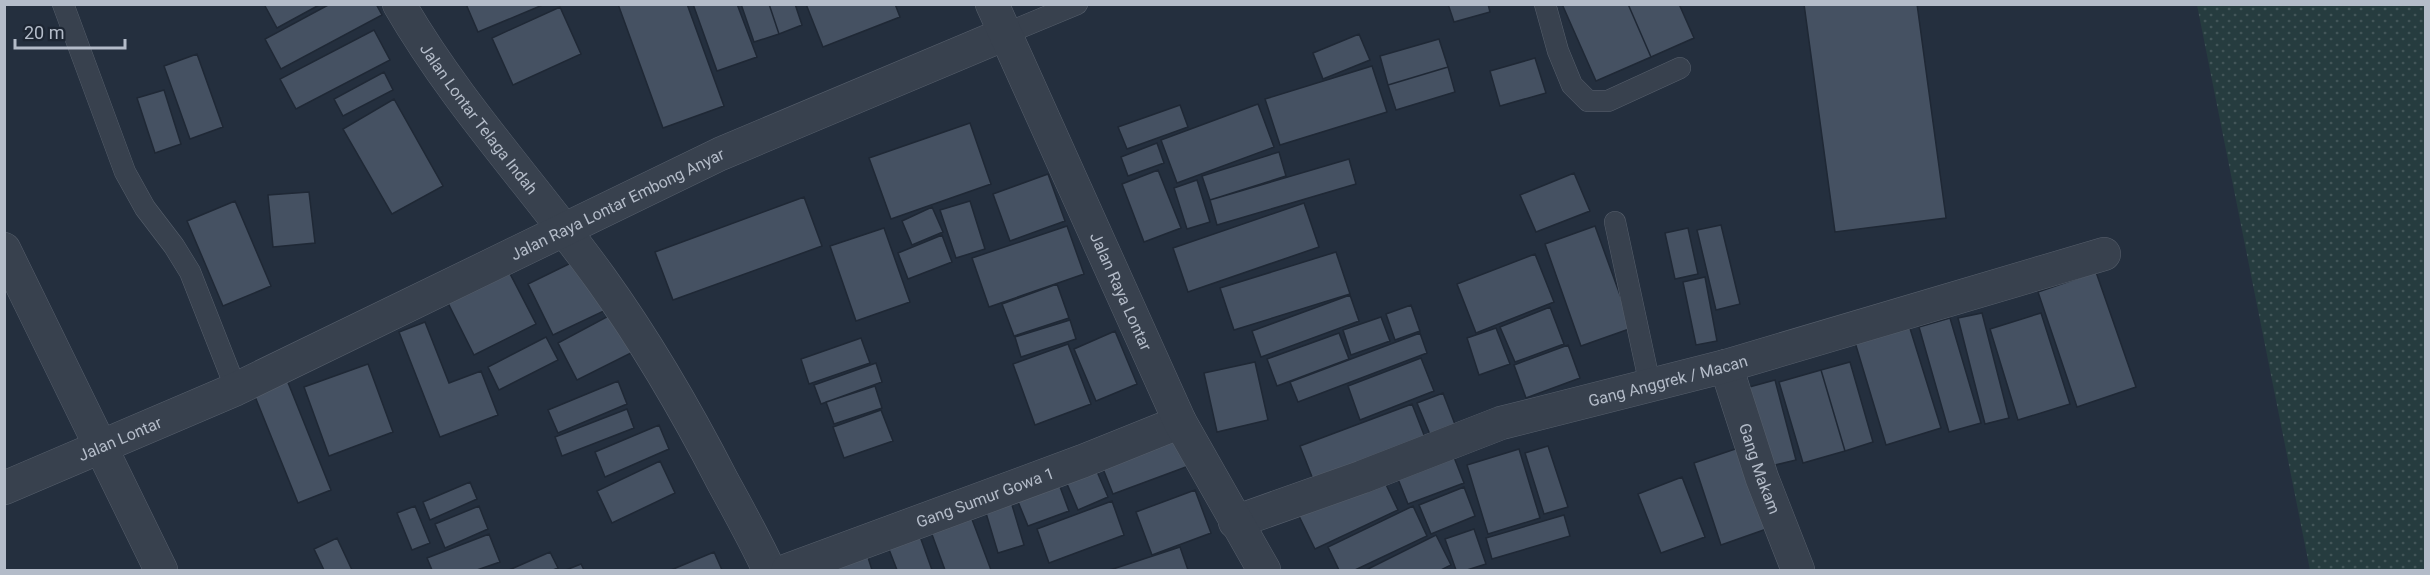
<svg xmlns="http://www.w3.org/2000/svg" width="2430" height="575" viewBox="0 0 2430 575" font-family="Roboto,sans-serif">
<style>
.grass{fill:url(#grass-dots)}
.building{fill:#455162;stroke:#1f2835;stroke-width:1.5}
.lines{fill:none;stroke-linecap:round;stroke-linejoin:round}
.service-casing{stroke:#565f6c;stroke-width:22}
.minor-casing{stroke:#565f6c;stroke-width:34}
.tertiary-casing{stroke:#565f6c;stroke-width:34}
.service{stroke:#38414e;stroke-width:21}
.minor{stroke:#38414e;stroke-width:33}
.tertiary{stroke:#38414e;stroke-width:33}
.labels{text-anchor:middle;dominant-baseline:central;stroke-width:4.5;stroke-linejoin:round;paint-order:stroke}
.street-label{font-size:16px;fill:#b4bcc9;stroke:#1d2633}
</style>
<defs>
<pattern id="grass-dots" width="8" height="8" patternUnits="userSpaceOnUse" patternTransform="scale(1.5)"><rect width="8" height="8" fill="#263c3f"/><path d="M2 2h.1M6 6h.1" fill="none" stroke="#435659" stroke-width="1.8" stroke-linecap="round"/></pattern>
</defs>
<rect width="100%" height="100%" fill="#242f3e"/>
<!-- grass -->
<path class="grass" d="M2197,5H2425V570H2310Z"/>
<!-- building -->
<path class="building" d="M264,4H321L277,28Z
M330,4H376L382,15L281,69L265,39Z
M466,4H545L478,32Z
M618,4H687L724,106L663,128Z
M693,4H737L757,57L717,71Z
M741,4H769L779,34L754,42Z
M769,4H795L802,25L779,34Z
M806,4H895L900,17L823,47Z
M1448,4H1488L1490,12L1454,22Z
M1562,4H1628L1651,57L1596,81Z
M1628,4H1679L1694,38L1651,57Z
M1804,4H1917L1946,218L1835,232Z
M560,7L581,54L513,85L492,38Z
M374,30L390,60L296,109L280,79Z
M1359,34L1370,60L1323,79L1313,53Z
M1439,39L1448,67L1388,85L1380,56Z
M197,54L223,127L190,139L164,66Z
M1535,58L1546,93L1500,106L1490,71Z
M1372,66L1387,112L1280,145L1265,99Z
M1448,67L1455,92L1396,110L1388,85Z
M384,72L393,90L343,116L334,99Z
M164,90L181,144L155,153L137,98Z
M394,99L443,186L392,214L343,129Z
M1258,104L1274,147L1177,183L1161,140Z
M1180,105L1188,127L1127,149L1118,127Z
M970,123L991,184L891,219L869,158Z
M1157,143L1164,163L1128,176L1121,157Z
M1279,152L1286,176L1210,200L1202,176Z
M1349,159L1356,184L1217,225L1210,200Z
M1158,170L1181,228L1144,242L1122,184Z
M1574,173L1590,211L1536,232L1520,195Z
M1048,174L1065,221L1010,241L993,194Z
M1197,180L1210,222L1187,229L1174,188Z
M309,192L315,243L273,247L268,195Z
M804,197L822,246L673,300L655,252Z
M235,201L271,286L223,306L187,221Z
M970,201L985,249L956,258L940,210Z
M1304,203L1319,247L1188,292L1173,248Z
M932,207L943,232L912,245L902,221Z
M1721,225L1740,304L1716,310L1697,230Z
M1067,226L1084,274L989,307L972,258Z
M1595,226L1632,328L1581,346L1545,244Z
M884,228L910,302L856,321L830,246Z
M1688,228L1698,274L1675,279L1665,233Z
M942,235L952,262L908,279L898,253Z
M1336,252L1350,294L1234,330L1220,288Z
M1535,254L1554,302L1476,333L1457,284Z
M581,258L606,310L553,335L528,284Z
M507,268L536,324L474,355L446,299Z
M2096,272L2136,387L2077,407L2038,292Z
M1705,277L1717,341L1696,345L1683,282Z
M1057,284L1069,318L1014,336L1002,304Z
M1350,295L1359,321L1261,357L1252,331Z
M1411,305L1420,331L1395,340L1386,314Z
M1550,307L1564,344L1515,362L1500,327Z
M614,313L633,352L577,380L558,343Z
M1982,313L2009,418L1985,424L1958,318Z
M2041,313L2070,404L2018,420L1990,329Z
M1381,317L1390,341L1351,355L1343,330Z
M1950,318L1981,423L1949,432L1919,327Z
M1070,320L1076,339L1021,357L1015,337Z
M425,322L449,383L481,371L498,415L440,437L399,332Z
M1908,322L1941,428L1886,445L1854,339Z
M1496,328L1510,364L1479,375L1467,338Z
M1115,331L1137,384L1096,401L1074,349Z
M1339,333L1349,359L1277,386L1267,359Z
M1420,333L1427,353L1298,402L1290,382Z
M546,337L558,360L499,390L488,367Z
M861,338L870,363L809,384L801,359Z
M1068,344L1091,404L1035,425L1013,364Z
M1568,345L1580,378L1526,398L1514,365Z
M1421,358L1434,391L1360,420L1348,386Z
M1255,362L1268,420L1217,432L1204,373Z
M1850,362L1873,442L1845,451L1821,370Z
M876,363L882,382L821,404L814,385Z
M368,364L393,432L329,456L304,387Z
M1821,370L1845,451L1803,463L1779,382Z
M285,375L331,490L298,503L252,389Z
M1775,380L1796,460L1763,468L1742,389Z
M618,381L627,404L558,433L548,410Z
M875,386L882,408L834,424L826,402Z
M1443,393L1456,427L1431,437L1417,403Z
M1412,404L1426,440L1314,482L1300,446Z
M627,409L634,428L562,456L555,437Z
M881,410L893,441L844,458L833,427Z
M659,425L669,449L605,477L595,452Z
M1180,426L1194,464L1113,494L1098,456Z
M1747,445L1775,526L1721,545L1694,463Z
M1548,446L1568,507L1544,514L1525,453Z
M1519,449L1540,518L1488,534L1467,465Z
M1452,452L1464,483L1408,504L1396,474Z
M1092,460L1108,497L1078,510L1062,472Z
M660,461L675,493L612,523L597,491Z
M1381,474L1398,510L1315,549L1298,514Z
M1056,476L1069,511L1028,526L1014,492Z
M1682,477L1705,537L1661,553L1638,494Z
M470,482L477,499L430,520L423,502Z
M1464,487L1475,516L1431,534L1419,505Z
M1195,490L1211,533L1152,555L1136,512Z
M1009,495L1024,545L998,553L983,503Z
M1112,501L1124,535L1049,563L1037,529Z
M415,506L430,543L412,550L397,513Z
M479,506L488,529L445,548L435,524Z
M1413,506L1427,536L1355,570H1339L1328,547Z
M970,514L991,570H945L930,529Z
M1564,515L1570,536L1492,559L1486,538Z
M917,528L932,570H897L885,539Z
M1474,529L1486,564L1467,570H1456L1445,539Z
M489,534L500,562L477,570H432L427,558Z
M1436,535L1451,565L1441,570H1366Z
M337,538L352,570H324L314,549Z
M1180,547L1188,570H1110Z
M866,551L872,570H819Z
M550,552L558,568L553,570H509Z
M714,552L722,570H671Z
M581,564L584,570H566Z"/>
<g class="lines">
<!-- service casing -->
<g class="service-casing">
<path id="service" d="M63,4L125,172L145,208L174,246L190,272L236,389
M1545,4L1558,51L1572,85L1588,101H1608L1680,68
M1005,34L1077,4
M1615,222L1650,385"/>
</g>
<!-- minor casing -->
<g class="minor-casing">
<g id="minor">
<path id="s1" d="M399,4C456,103 535,187 601,279C647,343 687,412 723,482C739,511 755,540 769,570"/>
<path id="s2" d="M1726,366L1762,478L1798,570"/>
<path id="s3" d="M4,488L236,389L720,154L1005,34"/>
<path id="s4" d="M1235,522L1362,477L1501,423L1726,366L2104,254"/>
<path id="s5" d="M788,570L1083,461L1180,422"/>
</g>
</g>
<!-- tertiary casing -->
<g class="tertiary-casing">
<g id="tertiary">
<path id="s6" d="M992,4L1180,422L1264,570"/>
<path d="M4,249L161,570"/>
</g>
</g>
<!-- service -->
<use href="#service" class="service"/>
<!-- minor -->
<use href="#minor" class="minor"/>
<!-- tertiary -->
<use href="#tertiary" class="tertiary"/>
</g>
<g class="labels">
<!-- street labels -->
<g class="street-label">
<text stroke="none"><textPath href="#s1" startOffset="140">Jalan Lontar Telaga Indah</textPath></text>
<text stroke="none"><textPath href="#s3" startOffset="676">Jalan Raya Lontar Embong Anyar</textPath></text>
<text stroke="none"><textPath href="#s6" startOffset="315">Jalan Raya Lontar</textPath></text>
<text stroke="none"><textPath href="#s4" startOffset="456">Gang Anggrek / Macan</textPath></text>
<text stroke="none"><textPath href="#s3" startOffset="126">Jalan Lontar</textPath></text>
<text stroke="none"><textPath href="#s2" startOffset="108">Gang Makam</textPath></text>
<text stroke="none"><textPath href="#s5" startOffset="210">Gang Sumur Gowa 1</textPath></text>
</g>
</g>
<!-- border -->
<rect width="2430" height="575" fill="none" stroke="#b4bcc9" stroke-width="12"/>
<!-- scale -->
<path d="M15 39v9h110v-9" fill="none" stroke="#b4bcc9" stroke-width="3"/>
<text x="24" y="39" font-size="18" fill="#b4bcc9" stroke="#1d2633" stroke-width="4.5" paint-order="stroke">20 m</text>
</svg>
